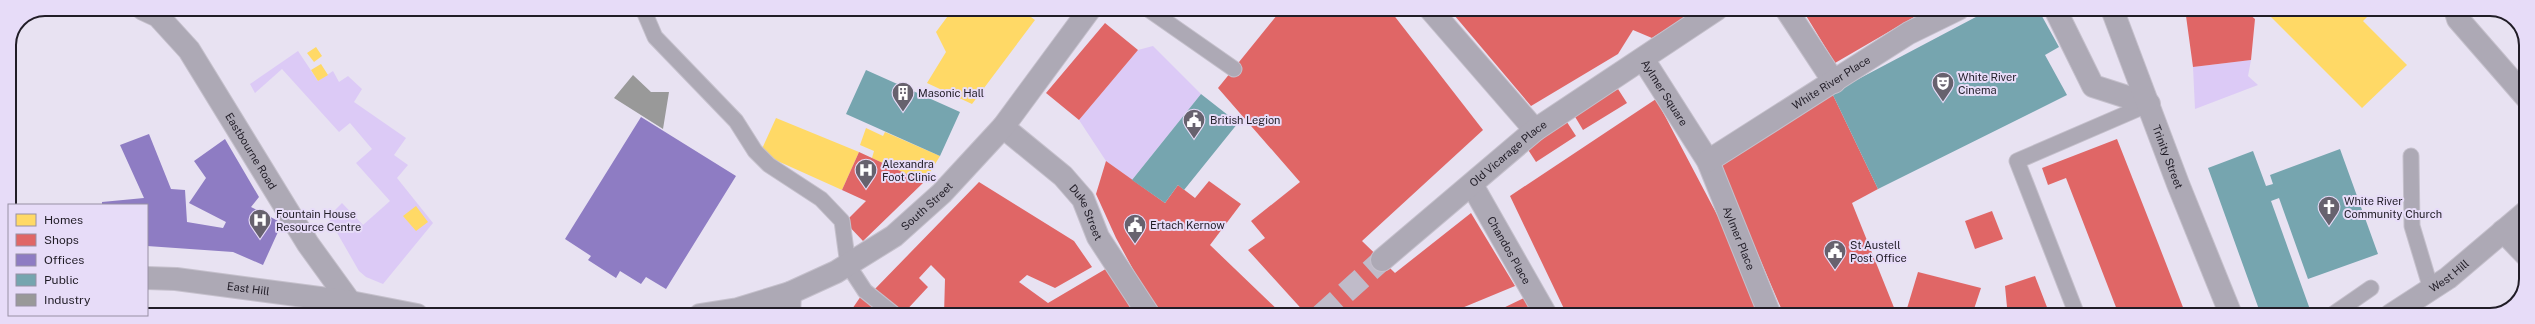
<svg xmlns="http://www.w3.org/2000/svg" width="2535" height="324" viewBox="0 0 2535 324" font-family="'Public Sans',sans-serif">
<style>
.green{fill:#dccaf6}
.homes{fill:#ffd966}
.shops{fill:#e06666}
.offices{fill:#8e7cc3}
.public{fill:#76a5af}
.industry{fill:#999}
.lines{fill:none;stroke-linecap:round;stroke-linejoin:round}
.pedestrian-tunnel{stroke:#c0bbc9;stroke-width:22;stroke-dasharray:22 11;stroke-linecap:butt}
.service-casing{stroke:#c5c0cc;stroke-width:17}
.pedestrian-casing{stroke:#c5c0cc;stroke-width:24}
.minor-casing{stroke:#c5c0cc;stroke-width:24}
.tertiary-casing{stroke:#c5c0cc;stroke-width:24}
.service{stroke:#ada9b5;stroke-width:15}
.pedestrian{stroke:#ada9b5;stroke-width:22}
.minor{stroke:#ada9b5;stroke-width:22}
.tertiary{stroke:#ada9b5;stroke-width:22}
.labels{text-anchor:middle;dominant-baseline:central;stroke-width:4;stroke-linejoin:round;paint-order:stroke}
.poi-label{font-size:11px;fill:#211d27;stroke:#e7dcf8;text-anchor:start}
.street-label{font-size:11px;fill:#211d27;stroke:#e7dcf8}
.rim{fill:none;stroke:#211d27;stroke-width:2}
</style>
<rect width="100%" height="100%" fill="#e8e2f2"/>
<!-- green -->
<path class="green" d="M1153,46L1201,94L1132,180L1106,161L1079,120L1138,50Z
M298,51L318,81L333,71L339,82L348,76L362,89L354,102L406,138L394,155L408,165L397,178L433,223L383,284L366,277L359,271L328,217L342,203L363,225L390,201L356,163L372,149L350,123L339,132L282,69L255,93L250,84Z
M2251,60L2248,76L2258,85L2195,109L2193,67Z"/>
<!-- homes -->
<path class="homes" d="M953,9H1020L1035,20L972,104L927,83L946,52L936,32Z
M2279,9H2375L2363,21L2407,65L2362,108L2271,17Z
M316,47L322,56L314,62L307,53Z
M321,64L328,75L318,81L311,70Z
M776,118L859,152L842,190L760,153Z
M866,128L883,136L885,132L940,156L924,182L872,158L874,151L860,145Z
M416,206L428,222L416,231L403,216Z"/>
<!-- shops -->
<path class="shops" d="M1282,9H1389L1483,130L1362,241L1395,273L1471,213L1515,286L1445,315H1307L1248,250L1265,238L1251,221L1300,182L1218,88Z
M1449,9H1698L1652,38L1633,30L1618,54L1531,106Z
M1802,9H1928L1835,63Z
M2207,9H2243L2255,19L2251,60L2193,67L2186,16L2207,13Z
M1105,23L1138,50L1079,120L1046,93Z
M1618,89L1627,103L1583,130L1574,115Z
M1832,93L1878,189L1852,203L1897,315H1784L1717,159Z
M1656,99L1733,245L1758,315H1567L1510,196Z
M1565,119L1576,136L1536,162L1525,145Z
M2117,139L2158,243L2186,315H2119L2066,178L2048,185L2042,168Z
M859,152L924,182L863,241L845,222L866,201L842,190Z
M1106,161L1165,203L1178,185L1195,198L1209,181L1241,204L1210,245L1283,315H1158L1116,238L1096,194Z
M979,182L1074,241L1092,267L1055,288L1027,275L1019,282L1048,303L1109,267L1138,315H944L945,279L931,265L919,278L928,287L902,315L873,291Z
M1992,211L2003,239L1975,249L1965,221Z
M1918,272L1981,288L1972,315H1905Z
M2035,276L2050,315H2001L1998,307H2007L2005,286Z
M1532,294L1541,315H1489L1497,311Z
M861,296L888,315H848Z"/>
<!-- offices -->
<path class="offices" d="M641,117L736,176L666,289L646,277L641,284L620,271L616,278L588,260L591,256L565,239Z
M149,134L171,189L185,190L187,222L223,228L226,222L189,203L206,178L194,161L225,139L259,197L251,207L282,223L263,265L233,252L147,246V205H102V202L144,198L120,145Z"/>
<!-- public -->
<path class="public" d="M1991,9H2038L2059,47L2045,55L2067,95L1878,189L1832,93Z
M866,70L960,112L940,156L846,114Z
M1201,94L1238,123L1184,190L1178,185L1165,203L1132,180Z
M2340,149L2378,254L2308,279L2279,198L2271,201L2312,315H2261L2208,168L2253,151L2266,186L2273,184L2270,175Z"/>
<!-- industry -->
<path class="industry" d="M633,75L651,92H669L663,129L614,98Z"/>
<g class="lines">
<!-- pedestrian-tunnel -->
<path class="pedestrian-tunnel" d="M1321,315L1382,260"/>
<!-- service casing -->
<g class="service-casing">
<path id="service" d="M643,9L655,37L736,121L755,151L769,165L821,199L842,221L848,265L865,291L895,315
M1148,9L1234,69
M2411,156L2412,226L2431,289
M2077,315L2017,161L2149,104
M2332,315L2371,288"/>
</g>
<!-- pedestrian casing -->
<g class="pedestrian-casing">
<g id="pedestrian">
<path d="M1430,9L1535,130"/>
<path d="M1786,9L1834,82"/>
<path d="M2055,9L2093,86L2149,104"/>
<path id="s1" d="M1643,59L1708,161L1770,315"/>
<path id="s2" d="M1708,161L1909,33L1958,9"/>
<path id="s3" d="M1472,185L1546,315"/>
<path id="s4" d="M1382,260L1535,130L1717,9"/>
</g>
</g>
<!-- minor casing -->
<g class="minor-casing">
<g id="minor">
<path id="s5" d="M143,9L158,16L189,50L308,244L350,302"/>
<path d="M2455,9L2458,19L2526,97"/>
<path id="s6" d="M1003,127L1063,176L1083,199L1098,237L1149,315"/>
<path d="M2503,231L2526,255"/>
<path d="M789,315L790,293"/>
<path id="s7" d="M2391,315L2448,278L2526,212"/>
</g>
</g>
<!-- tertiary casing -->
<g class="tertiary-casing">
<g id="tertiary">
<path id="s8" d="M2112,9L2178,184L2231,315"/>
<path id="s9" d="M147,278L176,279L350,302L417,315"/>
<path id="s10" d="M700,315L738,309L790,293L836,272L894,236L942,193L1003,127L1090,9"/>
</g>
</g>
<!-- service -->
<use href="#service" class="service"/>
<!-- pedestrian -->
<use href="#pedestrian" class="pedestrian"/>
<!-- minor -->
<use href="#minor" class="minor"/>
<!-- tertiary -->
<use href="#tertiary" class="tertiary"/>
</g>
<!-- icons -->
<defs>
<g id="theatre-pin" transform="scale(1.15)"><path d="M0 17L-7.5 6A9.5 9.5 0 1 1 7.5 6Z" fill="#67626e" stroke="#e7dcf8"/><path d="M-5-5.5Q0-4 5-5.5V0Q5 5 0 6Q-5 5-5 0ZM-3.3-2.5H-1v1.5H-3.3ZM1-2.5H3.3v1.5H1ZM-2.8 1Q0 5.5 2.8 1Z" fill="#fff"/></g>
<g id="building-pin" transform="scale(1.15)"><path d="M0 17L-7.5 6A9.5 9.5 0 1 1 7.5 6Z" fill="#67626e" stroke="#e7dcf8"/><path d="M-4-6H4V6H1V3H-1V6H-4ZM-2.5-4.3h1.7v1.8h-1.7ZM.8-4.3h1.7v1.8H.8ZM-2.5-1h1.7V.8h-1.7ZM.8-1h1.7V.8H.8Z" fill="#fff"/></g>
<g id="civic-pin" transform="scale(1.15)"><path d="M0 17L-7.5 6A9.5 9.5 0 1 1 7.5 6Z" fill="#67626e" stroke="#e7dcf8"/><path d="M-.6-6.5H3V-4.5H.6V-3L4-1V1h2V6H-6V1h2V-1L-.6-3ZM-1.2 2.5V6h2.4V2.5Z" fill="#fff"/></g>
<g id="hospital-pin" transform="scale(1.15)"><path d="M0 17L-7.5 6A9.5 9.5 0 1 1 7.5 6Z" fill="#67626e" stroke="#e7dcf8"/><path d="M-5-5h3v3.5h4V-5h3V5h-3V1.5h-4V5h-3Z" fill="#fff"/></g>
<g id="church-pin" transform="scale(1.15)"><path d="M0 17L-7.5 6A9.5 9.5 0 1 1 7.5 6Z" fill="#67626e" stroke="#e7dcf8"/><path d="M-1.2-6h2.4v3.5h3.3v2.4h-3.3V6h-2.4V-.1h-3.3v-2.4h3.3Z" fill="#fff"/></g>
</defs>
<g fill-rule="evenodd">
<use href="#theatre-pin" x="1943" y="83"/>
<use href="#building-pin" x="903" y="93"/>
<use href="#civic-pin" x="1194" y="120"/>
<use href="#hospital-pin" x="866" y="170"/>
<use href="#church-pin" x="2329" y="207"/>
<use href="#hospital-pin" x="260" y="220"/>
<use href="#civic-pin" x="1135" y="225"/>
<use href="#civic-pin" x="1835" y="251"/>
</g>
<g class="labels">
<!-- poi labels -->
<g class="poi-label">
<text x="1958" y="77">White River<tspan x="1958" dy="13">Cinema</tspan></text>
<text x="918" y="93">Masonic Hall</text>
<text x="1210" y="120">British Legion</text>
<text x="882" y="164">Alexandra<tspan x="882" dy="13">Foot Clinic</tspan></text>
<text x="2344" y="201">White River<tspan x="2344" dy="13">Community Church</tspan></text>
<text x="276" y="214">Fountain House<tspan x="276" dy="13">Resource Centre</tspan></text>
<text x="1150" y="225">Ertach Kernow</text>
<text x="1850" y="245">St Austell<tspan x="1850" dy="13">Post Office</tspan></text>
</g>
<!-- street labels -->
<g class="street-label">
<text stroke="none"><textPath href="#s2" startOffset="146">White River Place</textPath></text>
<text stroke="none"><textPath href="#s1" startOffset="40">Aylmer Square</textPath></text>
<text stroke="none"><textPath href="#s5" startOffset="181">Eastbourne Road</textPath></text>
<text stroke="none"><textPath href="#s4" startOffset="165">Old Vicarage Place</textPath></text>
<text stroke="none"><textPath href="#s8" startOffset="158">Trinity Street</textPath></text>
<text stroke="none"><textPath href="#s10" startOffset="256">South Street</textPath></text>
<text stroke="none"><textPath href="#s6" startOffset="121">Duke Street</textPath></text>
<text stroke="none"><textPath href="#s1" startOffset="204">Aylmer Place</textPath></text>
<text stroke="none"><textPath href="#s3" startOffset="75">Chandos Place</textPath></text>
<text stroke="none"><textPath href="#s7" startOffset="70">West Hill</textPath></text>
<text stroke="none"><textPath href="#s9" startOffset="102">East Hill</textPath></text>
</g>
</g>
<!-- crop -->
<path d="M0 0H2535V324H0ZM45 16H2490A29 29 0 0 1 2519 45V279A29 29 0 0 1 2490 308H45A29 29 0 0 1 16 279V45A29 29 0 0 1 45 16Z" fill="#e7dcf8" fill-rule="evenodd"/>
<path class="rim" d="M45 16H2490A29 29 0 0 1 2519 45V279A29 29 0 0 1 2490 308H45A29 29 0 0 1 16 279V45A29 29 0 0 1 45 16Z"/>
<!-- legend -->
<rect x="8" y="204" width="140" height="112" fill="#e7dcf8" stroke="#9890a4"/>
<rect x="16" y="214" width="20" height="12" fill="#ffd966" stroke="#9890a4"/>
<text x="44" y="224" font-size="12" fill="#211d27">Homes</text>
<rect x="16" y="234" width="20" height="12" fill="#e06666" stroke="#9890a4"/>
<text x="44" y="244" font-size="12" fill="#211d27">Shops</text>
<rect x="16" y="254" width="20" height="12" fill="#8e7cc3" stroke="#9890a4"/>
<text x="44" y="264" font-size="12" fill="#211d27">Offices</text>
<rect x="16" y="274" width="20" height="12" fill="#76a5af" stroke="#9890a4"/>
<text x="44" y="284" font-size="12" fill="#211d27">Public</text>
<rect x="16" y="294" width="20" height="12" fill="#999999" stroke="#9890a4"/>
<text x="44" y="304" font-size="12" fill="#211d27">Industry</text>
</svg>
